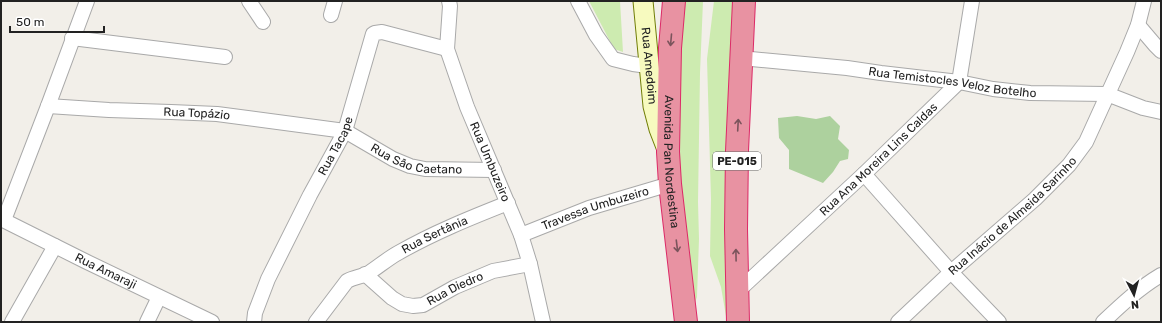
<svg xmlns="http://www.w3.org/2000/svg" width="1162" height="323" viewBox="0 0 1162 323" font-family="Rubik,sans-serif">
<style>
.grass{fill:#cdebb0}
.forest{fill:#add19e}
.lines{fill:none;stroke-linecap:round;stroke-linejoin:round}
.street-casing{stroke:#a9a9a9;stroke-width:16}
.secondary-casing{stroke:#707d05;stroke-width:21}
.highway-casing{stroke:#dc2a67;stroke-width:24}
.street{stroke:#fff;stroke-width:14}
.secondary{stroke:#f7fabf;stroke-width:19}
.highway{stroke:#e892a2;stroke-width:22}
.oneway{stroke:#7b545c}
.labels{text-anchor:middle;dominant-baseline:central;stroke-width:3.5;stroke-linejoin:round;paint-order:stroke}
.shield{fill:#fff;stroke:#646464;stroke-width:1}
.shield-label{font-size:11px;font-weight:bold;fill:#222}
.street-label{font-size:12px;fill:#222;stroke:#fff}
</style>
<rect width="100%" height="100%" fill="#f2efe9"/>
<!-- grass -->
<path class="grass" d="M589,1H620L623,52L614,49Z
M684,1H703L700,73L698,202L699,239L697,297L690,316L675,123Z
M714,1H738L727,322L721,287L710,256L711,199L707,59Z"/>
<!-- forest -->
<path class="forest" d="M797,116L816,119L830,116L840,126L838,139L849,150L848,159L840,161L833,172L823,183L789,169V150L779,138L778,118Z"/>
<g class="lines">
<!-- street casing -->
<g class="street-casing">
<g id="street">
<path d="M249,1L263,22"/>
<path id="s1" d="M449,1L450,6L447,49L467,107L521,235L530,264L543,322"/>
<path d="M578,1L596,35L613,59L633,64L648,66"/>
<path d="M331,15L335,1"/>
<path d="M1138,25L1155,45L1161,51"/>
<path d="M72,38L225,57"/>
<path id="s2" d="M741,58L847,68L881,73L959,82L993,89L1030,93L1107,94L1143,108L1161,112"/>
<path id="s3" d="M48,106L109,110L171,112L217,114L345,131L393,159L410,166L425,169L494,170"/>
<path d="M864,174L951,272L999,322"/>
<path id="s4" d="M1,219L85,261L212,322"/>
<path d="M4,220L48,106L87,1"/>
<path id="s5" d="M521,235L589,208L670,184"/>
<path id="s6" d="M365,274L392,298L402,304L413,306L423,305L455,287L493,271L530,264"/>
<path id="s7" d="M737,292L864,174L959,82L972,1"/>
<path d="M12,322L55,246"/>
<path d="M147,322L159,297"/>
<path id="s8" d="M254,322L255,313L268,279L310,195L345,131L373,34L375,33L382,32L447,49"/>
<path id="s9" d="M316,322L347,281C354,277 360,277 367,274C377,268 387,259 398,253C433,233 470,218 508,203"/>
<path id="s10" d="M898,322L951,272L1035,199L1069,165L1086,142L1127,52L1138,25L1144,1"/>
<path d="M1103,322C1121,305 1139,288 1161,275"/>
</g>
</g>
<!-- secondary casing -->
<g class="secondary-casing">
<g id="secondary">
<path id="s11" d="M643,1L653,106L659,129L666,147"/>
</g>
</g>
<!-- highway casing -->
<g class="highway-casing">
<g id="highway">
<path id="s12" d="M674,1L670,48L668,152L670,184L686,322"/>
<path d="M738,322L736,229L737,151L744,1"/>
</g>
</g>
<!-- street -->
<use href="#street" class="street"/>
<!-- secondary -->
<use href="#secondary" class="secondary"/>
<!-- highway -->
<use href="#highway" class="highway"/>
</g>
<!-- one-way arrows -->
<defs><path id="oneway-shaft" d="M-6 0H5M1.5-3L5.5 0L1.5 3" fill="none" stroke-width="1.6" stroke-linecap="round" stroke-linejoin="round"/></defs>
<g class="oneway">
<use href="#oneway-shaft" transform="translate(671 40) rotate(95)"/>
<use href="#oneway-shaft" transform="translate(738 125) rotate(-87)"/>
<use href="#oneway-shaft" transform="translate(677 246) rotate(83)"/>
<use href="#oneway-shaft" transform="translate(736 255) rotate(-91)"/>
</g>
<g class="labels">
<!-- shield labels -->
<rect class="shield" x="713" y="152" width="48" height="18" rx="3"/>
<g class="shield-label">
<text x="737" y="161">PE-015</text>
</g>
<!-- street labels -->
<g class="street-label">
<text stroke="none"><textPath href="#s11" startOffset="65">Rua Amedoim</textPath></text>
<text stroke="none"><textPath href="#s2" startOffset="213">Rua Temistocles Veloz Botelho</textPath></text>
<text stroke="none"><textPath href="#s3" startOffset="149">Rua Topázio</textPath></text>
<text stroke="none"><textPath href="#s8" startOffset="195">Rua Tacape</textPath></text>
<text stroke="none"><textPath href="#s3" startOffset="377">Rua São Caetano</textPath></text>
<text stroke="none"><textPath href="#s7" startOffset="194">Rua Ana Moreira Lins Caldas</textPath></text>
<text stroke="none"><textPath href="#s1" startOffset="169">Rua Umbuzeiro</textPath></text>
<text stroke="none"><textPath href="#s12" startOffset="161">Avenida Pan Nordestina</textPath></text>
<text stroke="none"><textPath href="#s5" startOffset="79">Travessa Umbuzeiro</textPath></text>
<text stroke="none"><textPath href="#s10" startOffset="156">Rua Inácio de Almeida Sarinho</textPath></text>
<text stroke="none"><textPath href="#s9" startOffset="151">Rua Sertânia</textPath></text>
<text stroke="none"><textPath href="#s4" startOffset="117">Rua Amaraji</textPath></text>
<text stroke="none"><textPath href="#s6" startOffset="105">Rua Diedro</textPath></text>
</g>
</g>
<!-- border -->
<rect width="1162" height="323" fill="none" stroke="#222222" stroke-width="4"/>
<!-- north arrow -->
<g transform="translate(1134 295) rotate(174)" stroke="#ffffff" stroke-width="3" paint-order="stroke">
<path d="M0-3L7 15L0 10L-7 15Z" fill="#222222"/>
<text y="-6" font-size="11" font-weight="bold" text-anchor="middle" fill="#222222">N</text>
</g>
<!-- scale -->
<path d="M10 26v6h94v-6" fill="none" stroke="#222222" stroke-width="2"/>
<text x="16" y="26" font-size="12" fill="#222222" stroke="#ffffff" stroke-width="3" paint-order="stroke">50 m</text>
</svg>
